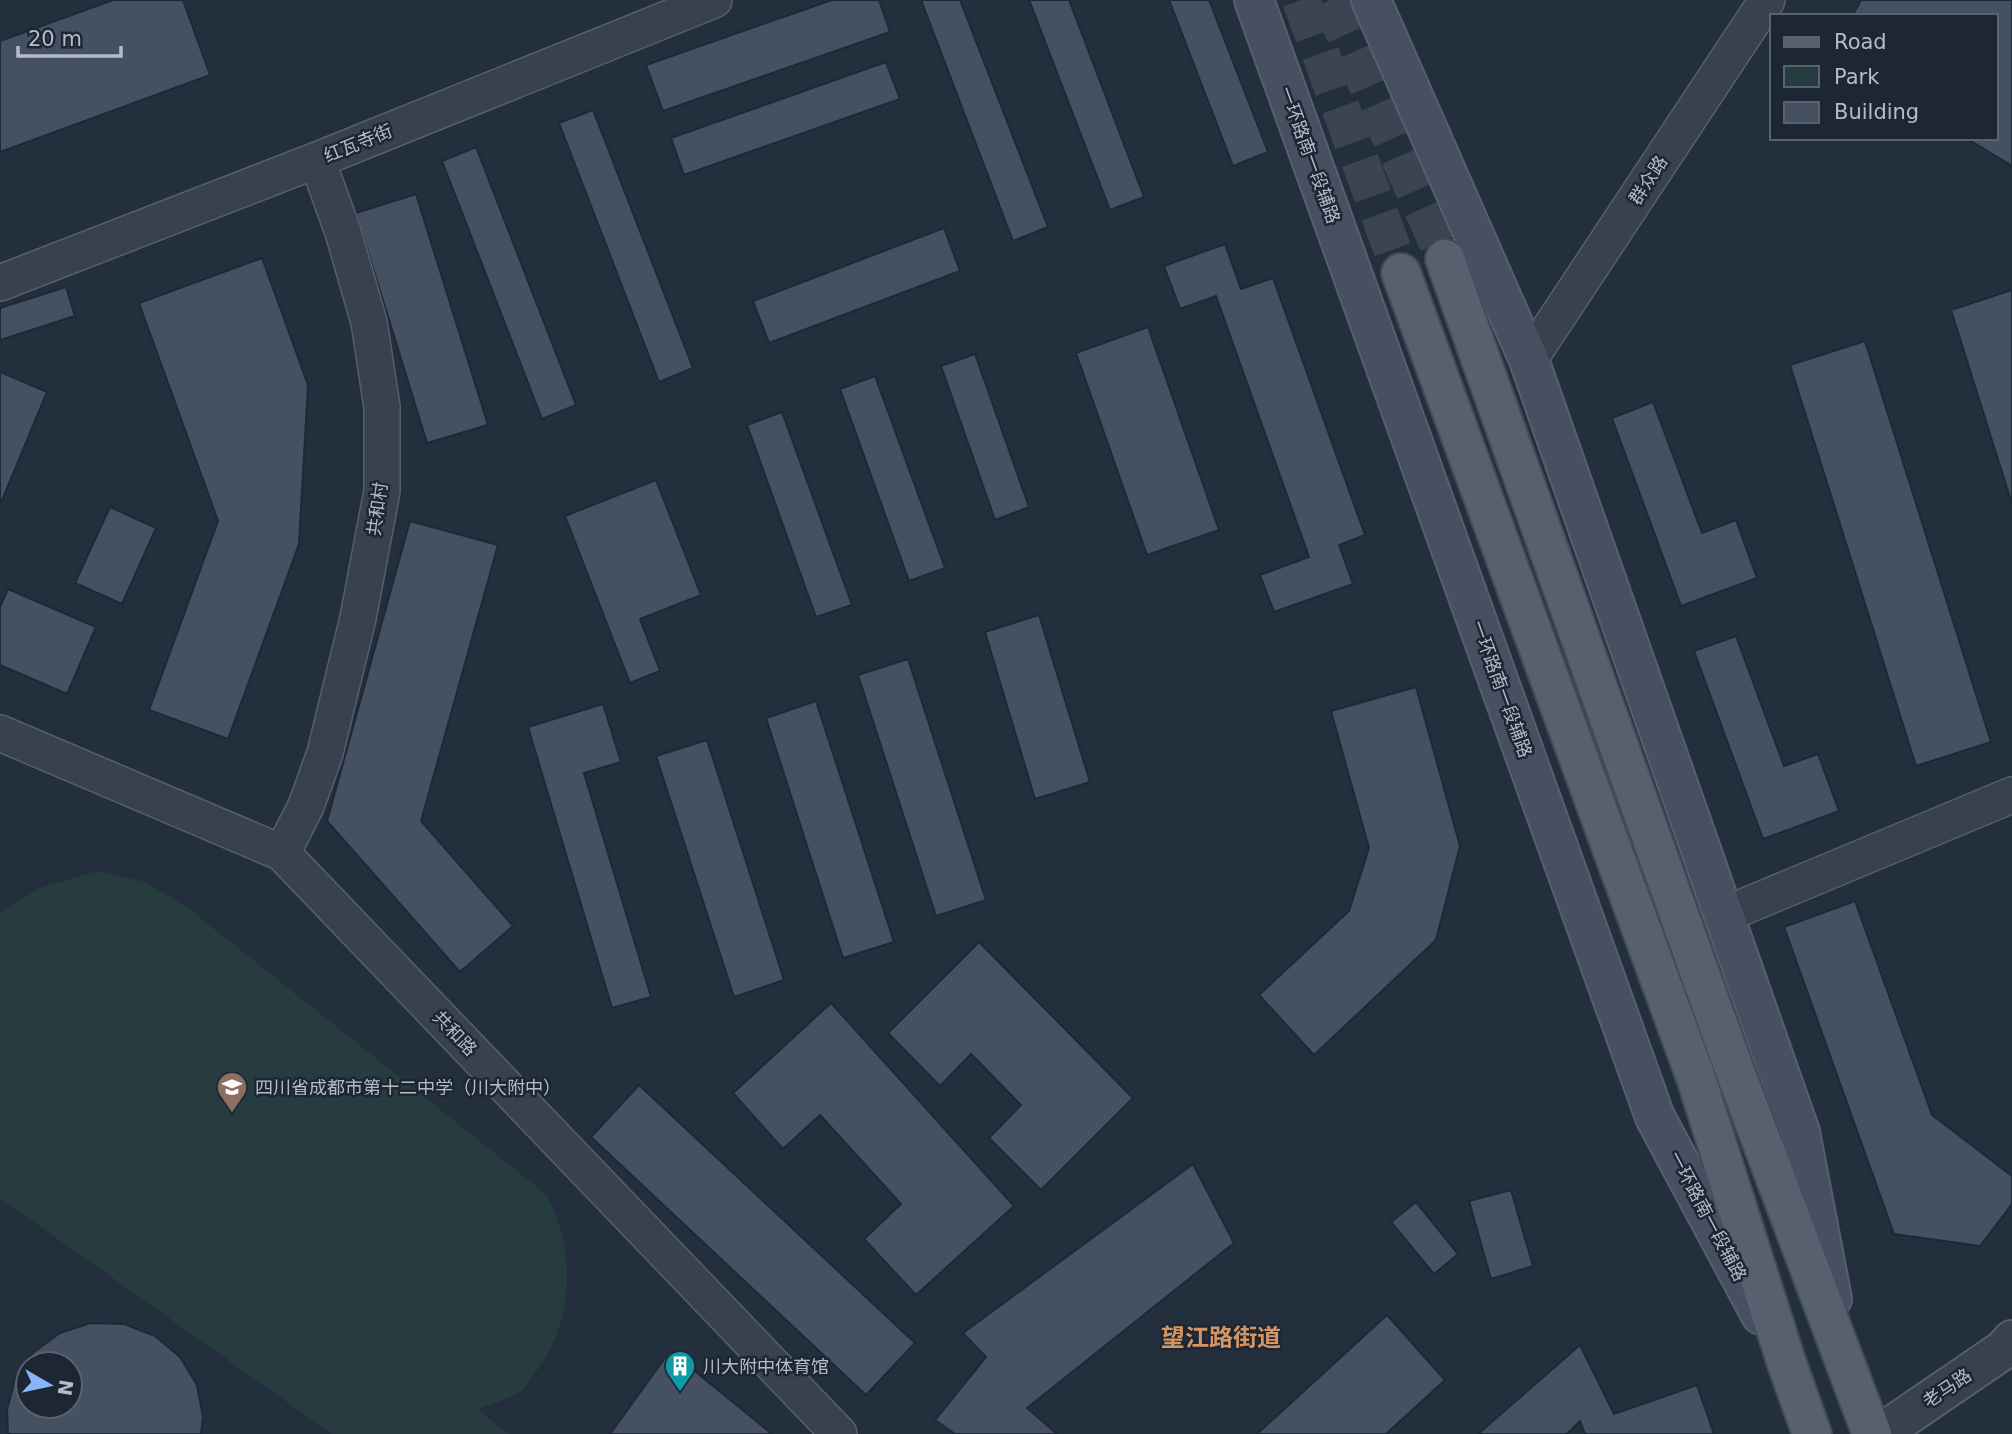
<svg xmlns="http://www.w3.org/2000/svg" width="2012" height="1434" viewBox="0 0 2012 1434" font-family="'DejaVu Sans','Noto Sans SC',sans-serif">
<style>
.green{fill:#263c3f}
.building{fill:#455162;stroke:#1f2835;stroke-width:2;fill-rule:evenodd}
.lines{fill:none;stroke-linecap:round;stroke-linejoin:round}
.primary-tunnel{stroke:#3a4453;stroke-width:38;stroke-dasharray:38 19;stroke-linecap:butt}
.minor-casing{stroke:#565f6c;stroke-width:38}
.tertiary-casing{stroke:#565f6c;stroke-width:42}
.secondary-casing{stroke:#565f6c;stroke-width:42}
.primary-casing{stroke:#414a57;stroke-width:42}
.minor{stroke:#38414e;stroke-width:35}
.tertiary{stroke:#38414e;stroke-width:38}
.secondary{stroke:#465061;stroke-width:38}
.primary{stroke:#56606e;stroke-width:38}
.labels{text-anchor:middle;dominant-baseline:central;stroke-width:5;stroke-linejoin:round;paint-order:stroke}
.street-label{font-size:18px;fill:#b4bcc9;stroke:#1d2633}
.poi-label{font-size:18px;fill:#b4bcc9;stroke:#1d2633;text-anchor:start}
.district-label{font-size:24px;font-weight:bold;fill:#d59563;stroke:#1d2633}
</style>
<rect width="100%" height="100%" fill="#242f3e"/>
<!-- green -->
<path class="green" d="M97,871L146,882L189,909L546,1194C576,1249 575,1322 535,1373C531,1378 527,1386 522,1390C510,1399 491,1403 478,1410L509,1434H332L0,1198V913L40,888Z"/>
<!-- building -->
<path class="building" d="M113,0H183L210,75L0,152V41Z
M832,0H879L890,32L663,111L646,65Z
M921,0H960L1048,227L1013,241Z
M1029,0H1069L1144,197L1110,210Z
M1169,0H1209L1268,152L1233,166Z
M1861,0H2012V166L1966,138H1996V16H1852Z
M886,62L900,99L684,175L671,138Z
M593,110L693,368L659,382L559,123Z
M476,147L576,405L542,419L442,161Z
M416,194L488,425L427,443L356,213Z
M944,228L960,271L769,343L753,301Z
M1225,244L1241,289L1273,278L1365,535L1339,545L1353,584L1274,612L1260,575L1309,557L1216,296L1180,309L1164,266Z
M262,258L308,385L299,544L228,739L149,710L218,521L139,303Z
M66,287L75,316L0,340V308Z
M2012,290V504L1951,310Z
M1148,327L1219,530L1147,555L1076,353Z
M1865,341L1991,742L1916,766L1790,365Z
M975,354L1029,507L995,520L941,366Z
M0,372L47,392L0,505Z
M875,376L945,568L909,581L840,389Z
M1653,402L1702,533L1736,520L1757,578L1681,606L1612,418Z
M782,412L852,605L816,617L747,425Z
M656,480L701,595L640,619L660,671L630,683L565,516Z
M110,507L156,528L122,604L75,583Z
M410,521L498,545L421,821L513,926L460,972L327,821Z
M8,589L96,627L67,694L0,665V607Z
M1039,615L1090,782L1035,799L985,632Z
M1736,636L1784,766L1818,754L1839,811L1763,839L1694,651Z
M908,659L986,900L936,916L858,675Z
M1416,687L1460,846L1436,940L1314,1055L1259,995L1349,911L1369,848L1331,711Z
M816,701L894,942L843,958L766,718Z
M603,704L621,762L584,773L651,997L612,1008L528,727Z
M707,740L784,980L734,997L656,756Z
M1855,901L1932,1115L2012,1176V1204L1980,1246L1894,1234L1784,927Z
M979,942L1133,1098L1041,1190L989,1138L1021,1105L971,1054L940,1086L888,1033Z
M831,1003L1014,1206L916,1295L864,1239L901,1204L820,1115L783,1149L733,1093Z
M639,1085L915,1343L866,1395L591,1137Z
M1193,1164L1234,1243L1027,1408L1057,1434H955L935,1420L986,1357L963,1333Z
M1511,1190L1533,1266L1491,1279L1469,1201Z
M1416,1202L1458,1254L1434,1274L1391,1222Z
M1387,1315L1445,1380L1386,1434H1257Z
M91,1323L124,1324L155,1336L180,1357L197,1385L203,1417L201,1434H8L7,1410L15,1379L34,1352L60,1333ZM28,1364H70V1406H28Z
M1580,1345L1614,1414L1697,1385L1714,1434H1585L1580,1421L1567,1434H1478Z
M670,1351L772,1434H610Z"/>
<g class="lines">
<!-- primary-tunnel -->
<path class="primary-tunnel" d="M1301,0L1401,273
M1330,0L1445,259"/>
<!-- minor casing -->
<g class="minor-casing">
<path id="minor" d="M0,283L317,160L714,0
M1529,360L1767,0
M0,733L282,853L839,1434
M282,853L306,806L325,753L358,618L382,491V407L369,322L343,232L317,160
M1724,915L2012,795"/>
</g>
<!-- tertiary casing -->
<g class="tertiary-casing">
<path id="tertiary" d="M1880,1434L2003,1350L2012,1340"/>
</g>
<!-- secondary casing -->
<g class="secondary-casing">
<path id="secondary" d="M1254,0L1655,1117L1761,1315
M1371,0L1529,360L1800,1132L1832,1299"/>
</g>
<!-- primary casing -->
<g class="primary-casing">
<path id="primary" d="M1445,259L1732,1063L1872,1434
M1401,273L1696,1078L1786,1361L1812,1434"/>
</g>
<!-- minor -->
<use href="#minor" class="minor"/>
<!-- tertiary -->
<use href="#tertiary" class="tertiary"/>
<!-- secondary -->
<use href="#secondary" class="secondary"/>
<!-- primary -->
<use href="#primary" class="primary"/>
</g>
<!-- icons -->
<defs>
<g id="school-pin" transform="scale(1.575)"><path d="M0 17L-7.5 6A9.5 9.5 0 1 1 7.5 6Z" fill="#8d6e63" stroke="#1d2633"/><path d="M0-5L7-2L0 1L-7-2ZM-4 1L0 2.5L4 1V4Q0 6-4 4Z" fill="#fff"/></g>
<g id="building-pin" transform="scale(1.575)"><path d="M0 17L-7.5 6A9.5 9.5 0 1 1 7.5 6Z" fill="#0f9aa8" stroke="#1d2633"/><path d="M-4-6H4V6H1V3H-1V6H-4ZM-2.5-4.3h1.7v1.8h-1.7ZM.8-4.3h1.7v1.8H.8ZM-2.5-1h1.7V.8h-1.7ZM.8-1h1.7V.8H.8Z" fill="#fff"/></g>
</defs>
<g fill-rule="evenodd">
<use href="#school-pin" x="232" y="1087"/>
<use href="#building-pin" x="680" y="1366"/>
</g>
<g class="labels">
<!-- street labels -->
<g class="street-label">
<text transform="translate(358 143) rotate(-22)">红瓦寺街</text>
<text transform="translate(1310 155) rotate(70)">一环路南一段辅路</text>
<text transform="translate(1648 180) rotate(-57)">群众路</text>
<text transform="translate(377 509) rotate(-82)">共和村</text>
<text transform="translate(1502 689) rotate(70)">一环路南一段辅路</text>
<text transform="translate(455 1033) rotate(46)">共和路</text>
<text transform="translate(1708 1216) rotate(62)">一环路南一段辅路</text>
<text transform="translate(1947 1388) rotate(-34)">老马路</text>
</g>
<!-- poi labels -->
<g class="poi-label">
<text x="255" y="1087">四川省成都市第十二中学（川大附中）</text>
<text x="703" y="1366">川大附中体育馆</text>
</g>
<!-- district labels -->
<g class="district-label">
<text x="1221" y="1338">望江路街道</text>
</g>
</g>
<!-- legend -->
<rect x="1770" y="14" width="228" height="126" fill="#1d2633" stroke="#59626f" stroke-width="2"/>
<rect x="1784" y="37" width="35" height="10" fill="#56606e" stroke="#59626f" stroke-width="2"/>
<text x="1834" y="49" font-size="21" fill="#b4bcc9">Road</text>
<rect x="1784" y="66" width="35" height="21" fill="#263c3f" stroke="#59626f" stroke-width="2"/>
<text x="1834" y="84" font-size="21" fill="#b4bcc9">Park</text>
<rect x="1784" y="102" width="35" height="21" fill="#455162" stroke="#59626f" stroke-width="2"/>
<text x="1834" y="119" font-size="21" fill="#b4bcc9">Building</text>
<!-- north arrow -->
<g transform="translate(49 1385) rotate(99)"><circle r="33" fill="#1d2633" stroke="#59626f" stroke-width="2"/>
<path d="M0-5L12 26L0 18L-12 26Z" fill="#8ab4f8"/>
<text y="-10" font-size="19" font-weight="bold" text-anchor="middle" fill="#b4bcc9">N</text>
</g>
<!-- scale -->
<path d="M18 46v10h103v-10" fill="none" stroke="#b4bcc9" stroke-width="3.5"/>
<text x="28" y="46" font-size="21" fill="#b4bcc9" stroke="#1d2633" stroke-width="5" paint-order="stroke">20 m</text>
</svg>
